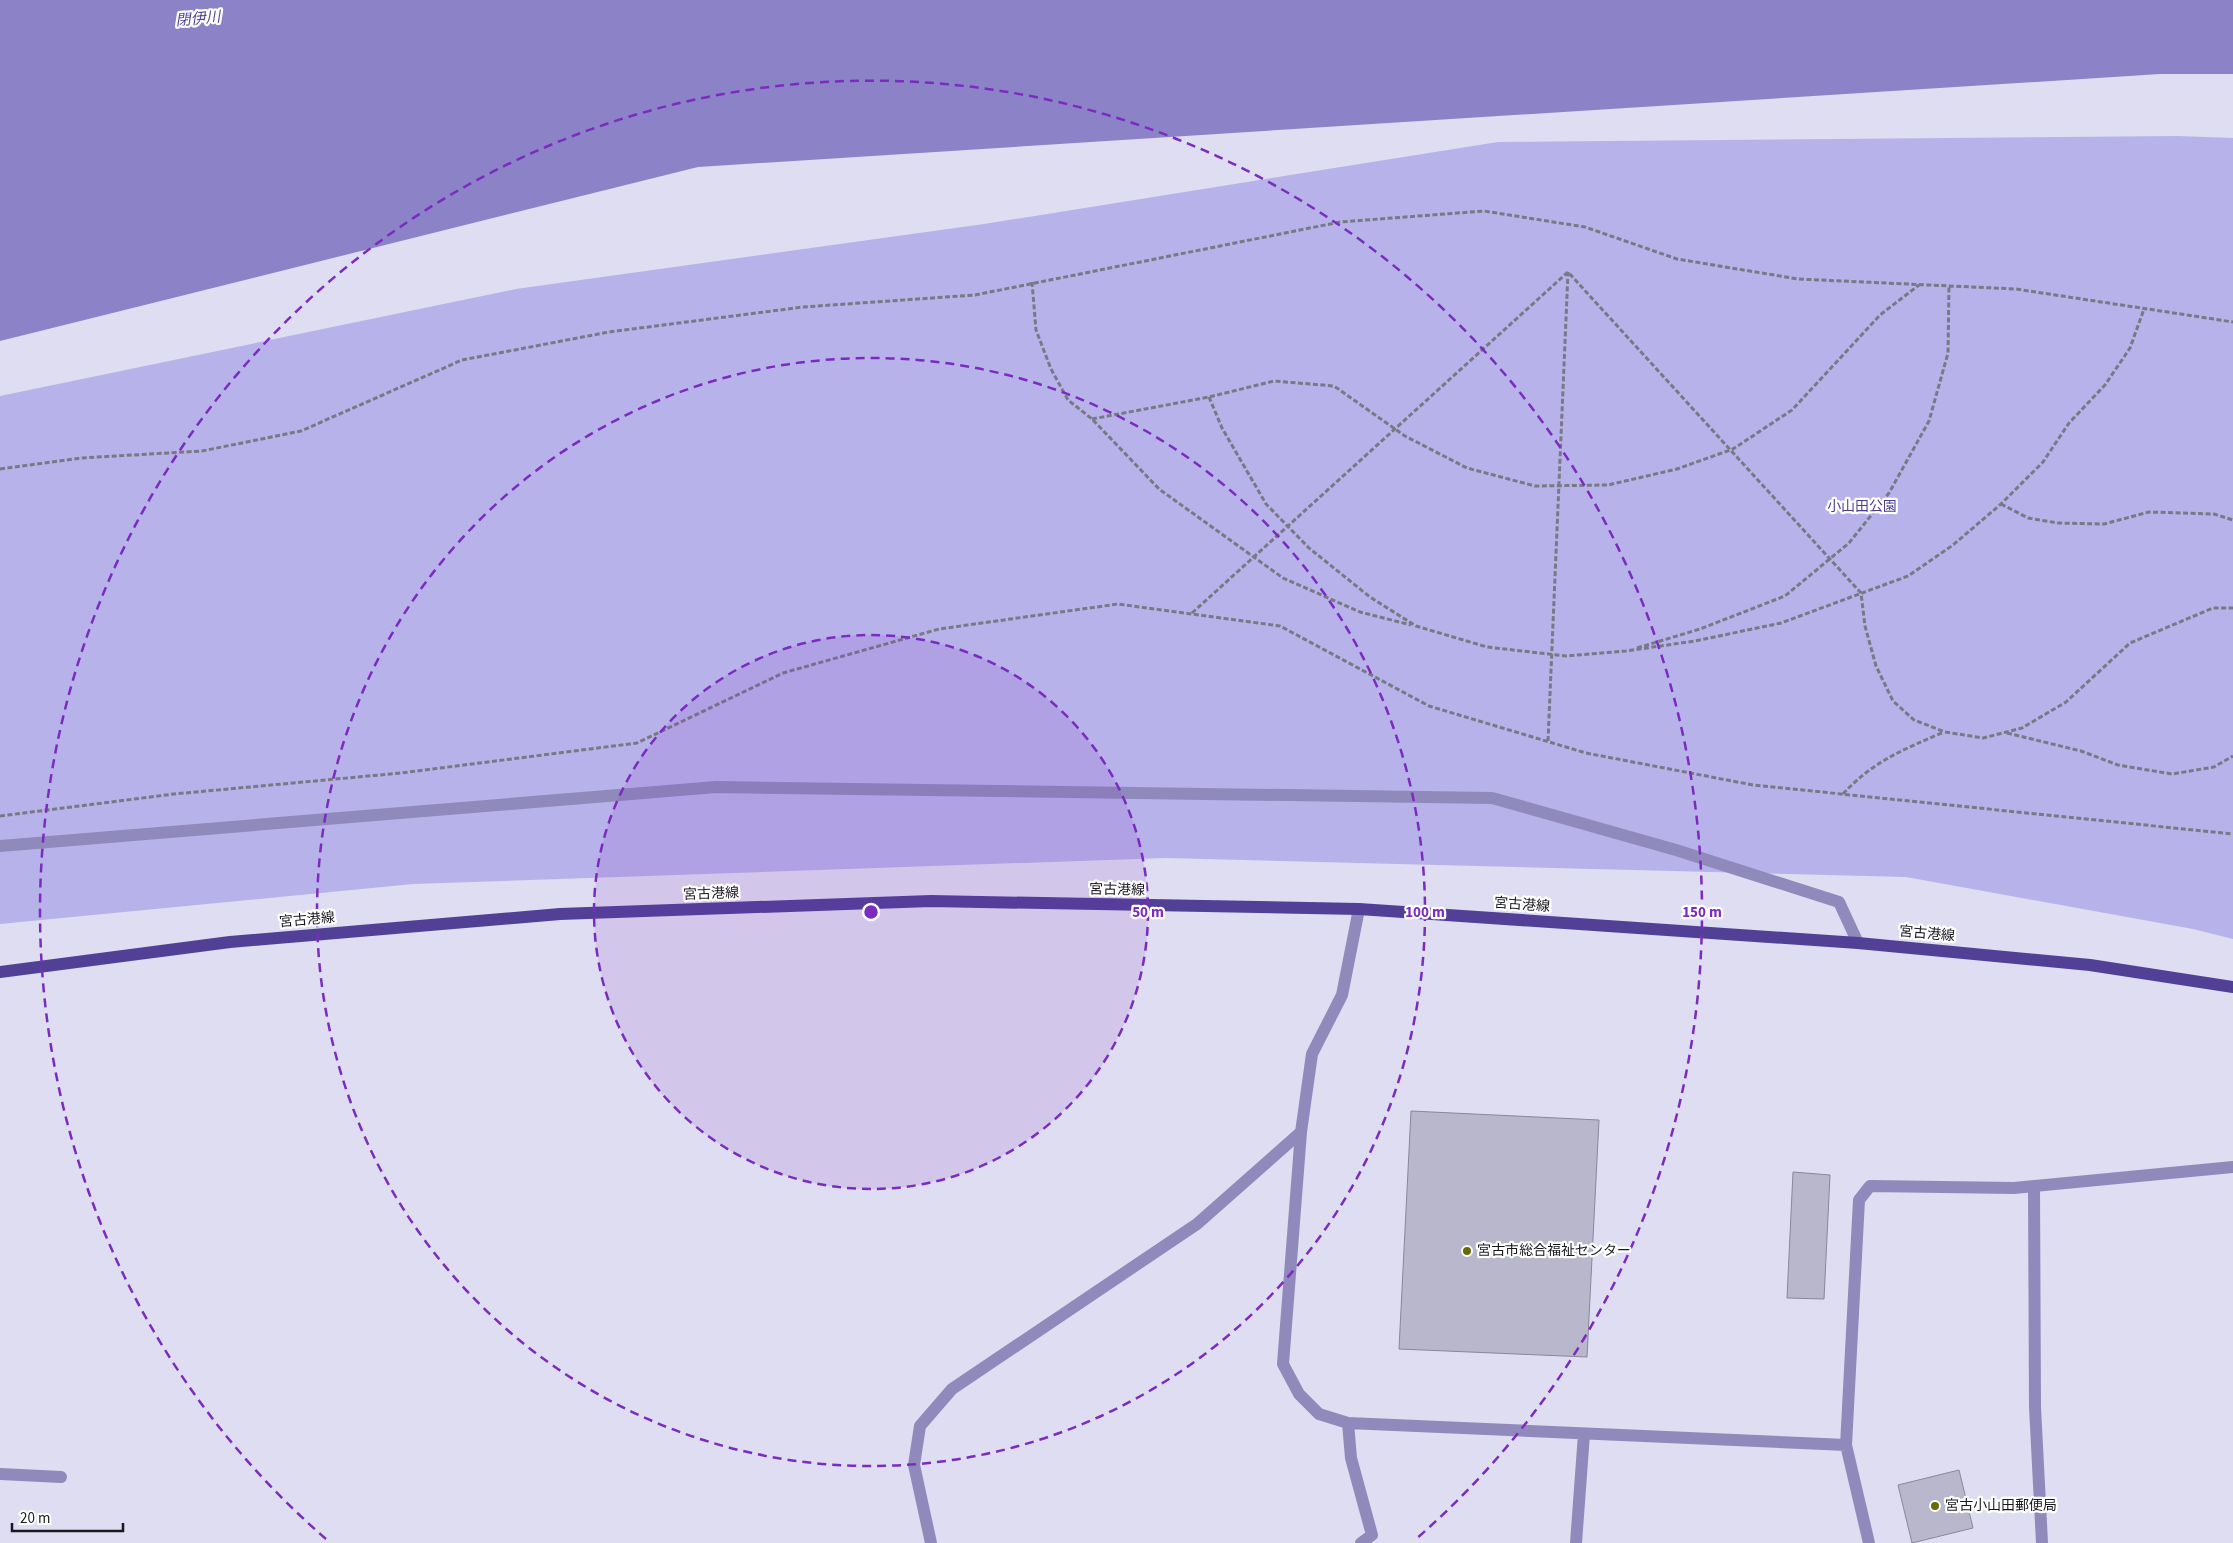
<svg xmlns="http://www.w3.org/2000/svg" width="2233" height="1543" viewBox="0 0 2233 1543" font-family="'Source Sans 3','Noto Sans JP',sans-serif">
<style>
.green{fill:#b8b2eb}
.water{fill:#8b82c7}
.building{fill:#b8b7cb;stroke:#89879a}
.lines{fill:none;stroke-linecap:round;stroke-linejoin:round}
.path{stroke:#797885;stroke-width:3;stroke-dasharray:5 2.5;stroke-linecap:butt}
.minor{stroke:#8f8abb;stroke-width:12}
.major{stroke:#524097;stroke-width:12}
.ring{fill:none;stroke:#7b2cbf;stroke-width:2.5;stroke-dasharray:9 6}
.poi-dot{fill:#6a6905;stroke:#fff;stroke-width:2}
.labels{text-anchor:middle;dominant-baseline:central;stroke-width:4.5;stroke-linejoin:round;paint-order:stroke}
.park-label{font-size:14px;fill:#4c3b8e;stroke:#fff}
.street-label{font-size:14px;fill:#19181f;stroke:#fff}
.poi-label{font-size:14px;fill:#19181f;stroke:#fff;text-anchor:start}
.water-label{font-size:15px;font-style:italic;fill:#554599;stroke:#fff}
.centre{fill:#7b2cbf;stroke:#fff;stroke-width:2.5}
.ring-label{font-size:15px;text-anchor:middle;font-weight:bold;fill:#7b2cbf;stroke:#fff;stroke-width:4.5;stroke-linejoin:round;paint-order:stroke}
</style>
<rect width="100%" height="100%" fill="#deddf1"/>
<!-- green -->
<path class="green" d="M2178,136L2233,138V939L2193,929L1906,877L1166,858L413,884L0,924V396L516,289L984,224L1498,142Z"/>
<!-- water -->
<path class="water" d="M0,0H2233V74H2160L698,167L0,341Z"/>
<!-- building -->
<path class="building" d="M1411,1111L1599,1120L1587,1357L1399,1349Z
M1793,1172L1830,1175L1824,1299L1787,1298Z
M1959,1470L1973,1528L1912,1543L1898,1485Z"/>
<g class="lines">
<!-- path -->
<path class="path" d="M1032,282L1036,330L1051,369L1068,400L1092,419L1159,489L1283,578L1360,612L1411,625
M1209,397L1222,428L1266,504L1309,548L1370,597L1416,626L1487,647L1566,656L1626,651L1695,641L1781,623L1908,576L1953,545L2001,504L2043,462L2069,423L2105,385L2130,348L2144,309
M1092,419L1209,397L1274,381L1334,386L1405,436L1467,468L1535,486L1608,485L1677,469L1733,449L1792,410L1880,315L1919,285
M0,469L81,458L202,451L301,431L462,360L609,332L803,307L975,295L1340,222L1484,211L1585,227L1677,259L1798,279L2016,289L2233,322
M2001,504L2028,518L2058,523L2104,524L2149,512L2214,514L2233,520
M1192,613L1568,272L1861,593L1865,626L1876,666L1893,701L1914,720L1945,732L1983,738L2022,728L2066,702L2130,643L2213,608H2233
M1637,648L1700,629L1785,596L1849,543L1889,493L1929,421L1948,353L1949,286
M2007,733L2081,751L2118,765L2172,774L2214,767L2233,756
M1548,741L1568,272
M1843,794C1872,762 1904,749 1944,732
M0,816L174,794L401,773L637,743L783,673L939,629L1118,604L1280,626L1429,706L1586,753L1753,785L2233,834"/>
<!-- minor -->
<path class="minor" d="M0,846L716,787L1492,798L1676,850L1839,902L1858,943
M1359,909L1342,995L1312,1054L1301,1132L1283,1364L1299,1394L1319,1414L1348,1423L1846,1445
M2034,1186L2035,1407L2042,1543
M1348,1423L1351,1458L1372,1535L1361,1543
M0,1474L61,1477
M931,1543L914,1465L920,1426L952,1389L1197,1224L1301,1132
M1576,1543L1584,1434
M1869,1543L1846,1445L1859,1200L1870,1186L2014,1188L2233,1167"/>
<!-- major -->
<path class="major" d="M0,972L230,942L560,914L931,901L1359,909L1858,943L2090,965L2233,987"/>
</g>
<!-- distance rings -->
<circle cx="871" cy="912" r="277" fill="#7b2cbf" fill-opacity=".12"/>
<g class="ring">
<circle cx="871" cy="912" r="277"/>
<circle cx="871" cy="912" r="554"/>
<path d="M326 1539A831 831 0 1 1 1416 1539"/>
</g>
<!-- markers -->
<g class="poi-dot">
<circle cx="1467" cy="1251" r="5"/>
<circle cx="1935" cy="1506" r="5"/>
</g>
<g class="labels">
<!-- park labels -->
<g class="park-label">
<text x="1862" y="507">小山田公園</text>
</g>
<!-- street labels -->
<g class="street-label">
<text transform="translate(1117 890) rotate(1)">宮古港線</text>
<text transform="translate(711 894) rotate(-2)">宮古港線</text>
<text transform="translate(1522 905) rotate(4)">宮古港線</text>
<text transform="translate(307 920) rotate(-5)">宮古港線</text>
<text transform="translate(1927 934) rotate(5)">宮古港線</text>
</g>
<!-- poi labels -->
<g class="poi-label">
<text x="1477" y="1251">宮古市総合福祉センター</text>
<text x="1945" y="1506">宮古小山田郵便局</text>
</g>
<!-- water labels -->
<g class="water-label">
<text transform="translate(198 19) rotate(-5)">閉伊川</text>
</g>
</g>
<circle cx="871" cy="912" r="8" class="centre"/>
<g class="ring-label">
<text x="1148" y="917">50 m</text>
<text x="1425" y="917">100 m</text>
<text x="1702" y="917">150 m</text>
</g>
<!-- scale -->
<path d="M12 1523v8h111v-8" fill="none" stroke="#19181f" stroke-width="2.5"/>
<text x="20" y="1523" font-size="15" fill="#19181f" stroke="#ffffff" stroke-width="4" paint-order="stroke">20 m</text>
</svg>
